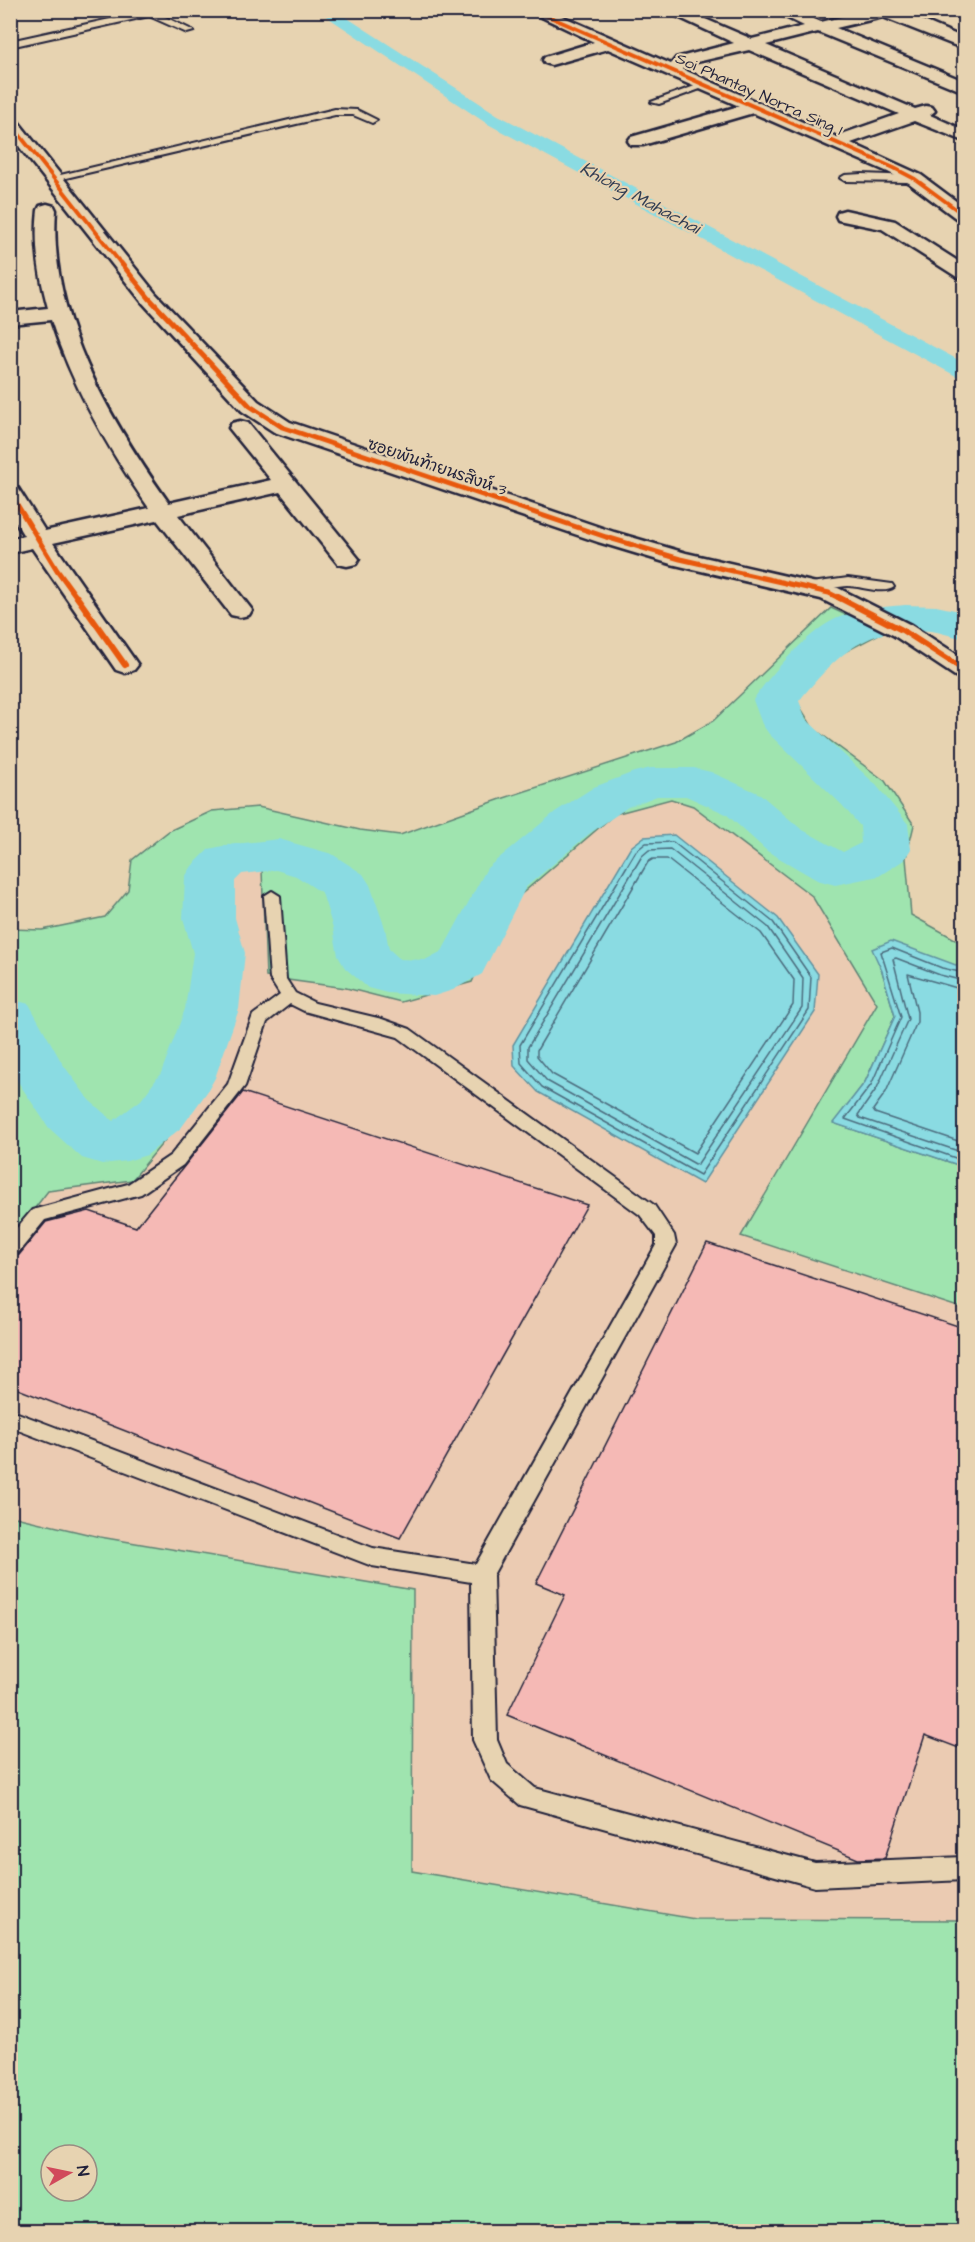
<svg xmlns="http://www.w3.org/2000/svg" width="975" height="2242" viewBox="0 0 975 2242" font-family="'Architects Daughter','Playpen Sans Thai',sans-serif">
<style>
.built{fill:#ebcbb2}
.green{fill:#9fe4af;stroke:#608375;stroke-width:1.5;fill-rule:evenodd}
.water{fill:#8adbe2;stroke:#60919f;stroke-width:1.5}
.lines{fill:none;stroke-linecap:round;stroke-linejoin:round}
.shore{stroke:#4c6c7e;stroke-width:1.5}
.canal{fill:#8adbe2;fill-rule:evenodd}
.river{fill:#8adbe2;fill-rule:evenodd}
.building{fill:#f5b9b5;stroke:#22223b;stroke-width:1.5}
.lane-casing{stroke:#22223b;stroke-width:4}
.street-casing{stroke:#22223b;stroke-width:5}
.secondary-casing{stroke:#22223b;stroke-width:5}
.lane{fill:#e7d3b1;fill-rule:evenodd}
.street{fill:#e7d3b1;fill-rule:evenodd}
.secondary{fill:#e7d3b1;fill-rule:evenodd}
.cycleway-far2-casing{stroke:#e7d3b1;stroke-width:6}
.cycleway-far1-casing{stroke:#e7d3b1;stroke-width:8}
.cycleway-casing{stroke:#e7d3b1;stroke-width:9}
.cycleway-far2{stroke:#e8590c;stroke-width:4}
.cycleway-far1{stroke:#e8590c;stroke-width:5}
.cycleway{stroke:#e8590c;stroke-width:6}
.labels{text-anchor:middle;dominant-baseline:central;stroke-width:4.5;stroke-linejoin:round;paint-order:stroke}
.far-street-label{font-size:16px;fill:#22223b;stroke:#e7d3b1}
.far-water-label{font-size:18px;font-style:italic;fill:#323e54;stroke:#e7d3b1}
</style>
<rect width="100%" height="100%" fill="#e7d3b1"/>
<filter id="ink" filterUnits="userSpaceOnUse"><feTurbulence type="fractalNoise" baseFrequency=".0167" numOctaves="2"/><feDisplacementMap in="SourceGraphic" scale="12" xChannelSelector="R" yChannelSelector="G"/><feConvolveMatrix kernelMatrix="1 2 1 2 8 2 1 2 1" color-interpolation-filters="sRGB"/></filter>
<g filter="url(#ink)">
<!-- built -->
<path class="built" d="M671,799L693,806L812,896L877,1004L741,1235L964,1309V1920L695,1919L412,1870V1591L100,1537L11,1516L10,1239L48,1191L132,1180L238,982L209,986L195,877L262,869L346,988L401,1002L472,981L504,909L615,814Z"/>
<!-- green -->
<path class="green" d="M831,608L883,632L831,659L794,697L813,728L885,781L914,825L906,858L911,915L964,944V968L944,962L882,971L895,1016L865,1082L834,1123L964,1167V1309L741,1236L877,1004L812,896L693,806L671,799L615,814L504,909L472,982L401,1002L346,988L266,977L262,870L195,877L209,985L239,982L199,1099L132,1180L48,1191L11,1239V929L42,930L105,917L128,890L132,860L169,831L212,811L258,807L360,830L400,835L501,799L676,742L713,721Z
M11,1516L100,1537L413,1590L412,1871L695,1919L964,1920V2231H11ZM51,2155H87V2191H51Z"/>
<!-- water -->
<path class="water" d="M674,835L778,918L818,974L815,1012L702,1184L538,1092L514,1066L513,1045L631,847L644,837Z
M891,941L964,968V1167L833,1123L865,1082L895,1016L882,971L872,949Z"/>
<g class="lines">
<!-- shore -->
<path class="shore" d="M673,842L773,922L811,977L809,1010L700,1175L542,1087L521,1063L520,1045L636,851L646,843Z
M670,849L768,927L803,978L802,1008L697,1165L547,1081L528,1059V1047L642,856L649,850Z
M653,859H667L761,933L794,980L793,1005L695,1153L552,1074L537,1056V1050L648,862Z
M964,973L942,968L892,948L881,952L901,1017L871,1085L845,1119L964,1161
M964,981L940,975L896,958L893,959L908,1019L877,1088L858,1115L860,1118L964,1153
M964,990L908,974L917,1012V1022L886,1092L873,1110L875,1113L964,1143"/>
<!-- canal -->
<path class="canal" d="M317,10H335L498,115L964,363V377L956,376L486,123Z"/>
<!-- river -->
<path class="river" d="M905,605L936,606L964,612V639C955,637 946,634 937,632C871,622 839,652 799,701L806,719L876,785L908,824L911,849L904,860L879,876L835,885L817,880L767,851L726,814L686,796H657L628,807L589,834L526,887L482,974L453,990L434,996L387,993L368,988L345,968L338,956L333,928L322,893L296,876L276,870L242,874L235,881V918L245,953L239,1009L215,1078L207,1092L181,1128L147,1155L127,1161L102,1164L82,1158L49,1128L10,1070V999L29,1004L62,1063L89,1100L113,1121L141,1100L161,1073L185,1009L193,953L183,918L185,877L192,866L209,849L227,845L279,839L332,854L363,874L370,885L385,928L389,949L400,959L425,960L442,951L487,868L555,812L594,787L634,772L651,768H694L711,772L760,794L801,829L843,852L861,843L860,826L842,805L769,734L762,724L753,700C770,675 802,639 828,623C849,610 881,607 905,605Z"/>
</g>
<!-- building -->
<path class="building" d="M243,1092L587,1205L400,1538L10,1386V1258L19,1255L46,1222L89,1211L136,1227Z
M707,1243L964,1328V1750L925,1735L885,1858L858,1859L507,1715L565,1595L536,1583Z"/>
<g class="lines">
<!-- lane casing -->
<g class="lane-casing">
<path id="lane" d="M151,10H169L159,14L194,31L187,33L149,16L10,47V41Z
M703,83L711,85L659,104L651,102Z
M335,109L357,110L377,120L372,123L353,115H335L53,181L48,178Z
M862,174L915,176L920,179L915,182H906L845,181L840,178L845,175Z
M848,578L892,584L894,587C885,595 860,586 848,586C836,586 811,595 802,587L804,584Z
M272,891L280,896L286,979L295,993L315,1003L382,1019L410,1029L654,1205L674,1235L676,1245L493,1575L497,1740L507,1764L535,1788L815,1863L964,1857V1880L815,1887L520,1805L491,1780L473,1740L471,1582L372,1566L10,1427V1410L373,1548L476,1564L656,1245V1236L640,1215L398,1037L304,1011L290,1004L267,1022L245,1086L183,1165L141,1194L45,1220L17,1254L10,1256V1236L32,1210L128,1184L171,1155L228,1084L253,1015L280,995L270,979L264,896Z"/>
</g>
<!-- street casing -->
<g class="street-casing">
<path id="street" d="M527,10H548L671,64L676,58L734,43L663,10H684L752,39L804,26L771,10H793L821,22L870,10H898L964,38V49L883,17L836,28L964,81V92L818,32L766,45L915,109L926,106L932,107L935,111L930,115L964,130V141L914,121L851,143L921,175L964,207V221L957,219L909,183L888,172L753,113L643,145H631L628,141L631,137L739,106L608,49L551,65L545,63L543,60L545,57L594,42ZM749,50L899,114L842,134L839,138L682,69L688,64Z
M47,204L54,206L56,210C48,316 110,420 169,503L271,480L229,428L232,423L240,421L248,423L359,559L356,564L347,566L338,564L280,492L178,515L252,610L249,615L240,617L231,615L157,520L53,543L138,665L134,670L125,673L116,670L32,548L10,553V539L24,536L10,513V486L18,488L45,531L149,508C108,449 73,388 51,320L10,324V312L48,308C39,275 34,244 38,210L40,206Z
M845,210L895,221L964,265V279L957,277L882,229L838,220L836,216L838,212Z"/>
</g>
<!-- secondary casing -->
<g class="secondary-casing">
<path id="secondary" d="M10,118L16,119L156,294L258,401L290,422L614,532L686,553L838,588L911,625L964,659V678L955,676L893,635L821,599L671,564L598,542L274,432L242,411L142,302L10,135Z"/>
</g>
<!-- lane -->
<use href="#lane" class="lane"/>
<!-- street -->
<use href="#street" class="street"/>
<!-- secondary -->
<use href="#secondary" class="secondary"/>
<!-- cycleway-far2 casing -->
<g class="cycleway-far2-casing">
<path id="cycleway-far2" d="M534,10L894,168L915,179L964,215
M10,123L122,265"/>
</g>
<!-- cycleway-far1 casing -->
<g class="cycleway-far1-casing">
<path id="cycleway-far1" d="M121,263L149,298L250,406L282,427L606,537L680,559L829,593L841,599
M10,493L57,570L78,599"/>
</g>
<!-- cycleway casing -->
<g class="cycleway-casing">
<path id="cycleway" d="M77,597L125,665
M838,597L902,630L964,670"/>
</g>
<!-- cycleway-far2 -->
<use href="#cycleway-far2" class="cycleway-far2"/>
<!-- cycleway-far1 -->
<use href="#cycleway-far1" class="cycleway-far1"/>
<!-- cycleway -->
<use href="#cycleway" class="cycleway"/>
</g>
</g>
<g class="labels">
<!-- far-street labels -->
<g class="far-street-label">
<text transform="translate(759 94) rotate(24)">Soi Phantay Norra Sing 1</text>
<text transform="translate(437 467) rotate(19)">ซอยพันท้ายนรสิงห์ 3</text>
</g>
<!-- far-water labels -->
<g class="far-water-label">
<text transform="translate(640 198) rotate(28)">Khlong Mahachai</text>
</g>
</g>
<!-- margin -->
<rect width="975" height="2242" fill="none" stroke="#e7d3b1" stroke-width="36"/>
<rect x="18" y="18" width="939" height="2206" fill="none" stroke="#22223b" stroke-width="2" filter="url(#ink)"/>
<!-- north arrow -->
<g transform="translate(69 2173) rotate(81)"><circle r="28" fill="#e7d3b1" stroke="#988c82" stroke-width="1.5"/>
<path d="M0-4.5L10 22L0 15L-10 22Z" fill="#d1495b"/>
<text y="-9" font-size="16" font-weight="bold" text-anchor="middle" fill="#22223b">N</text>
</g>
</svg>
